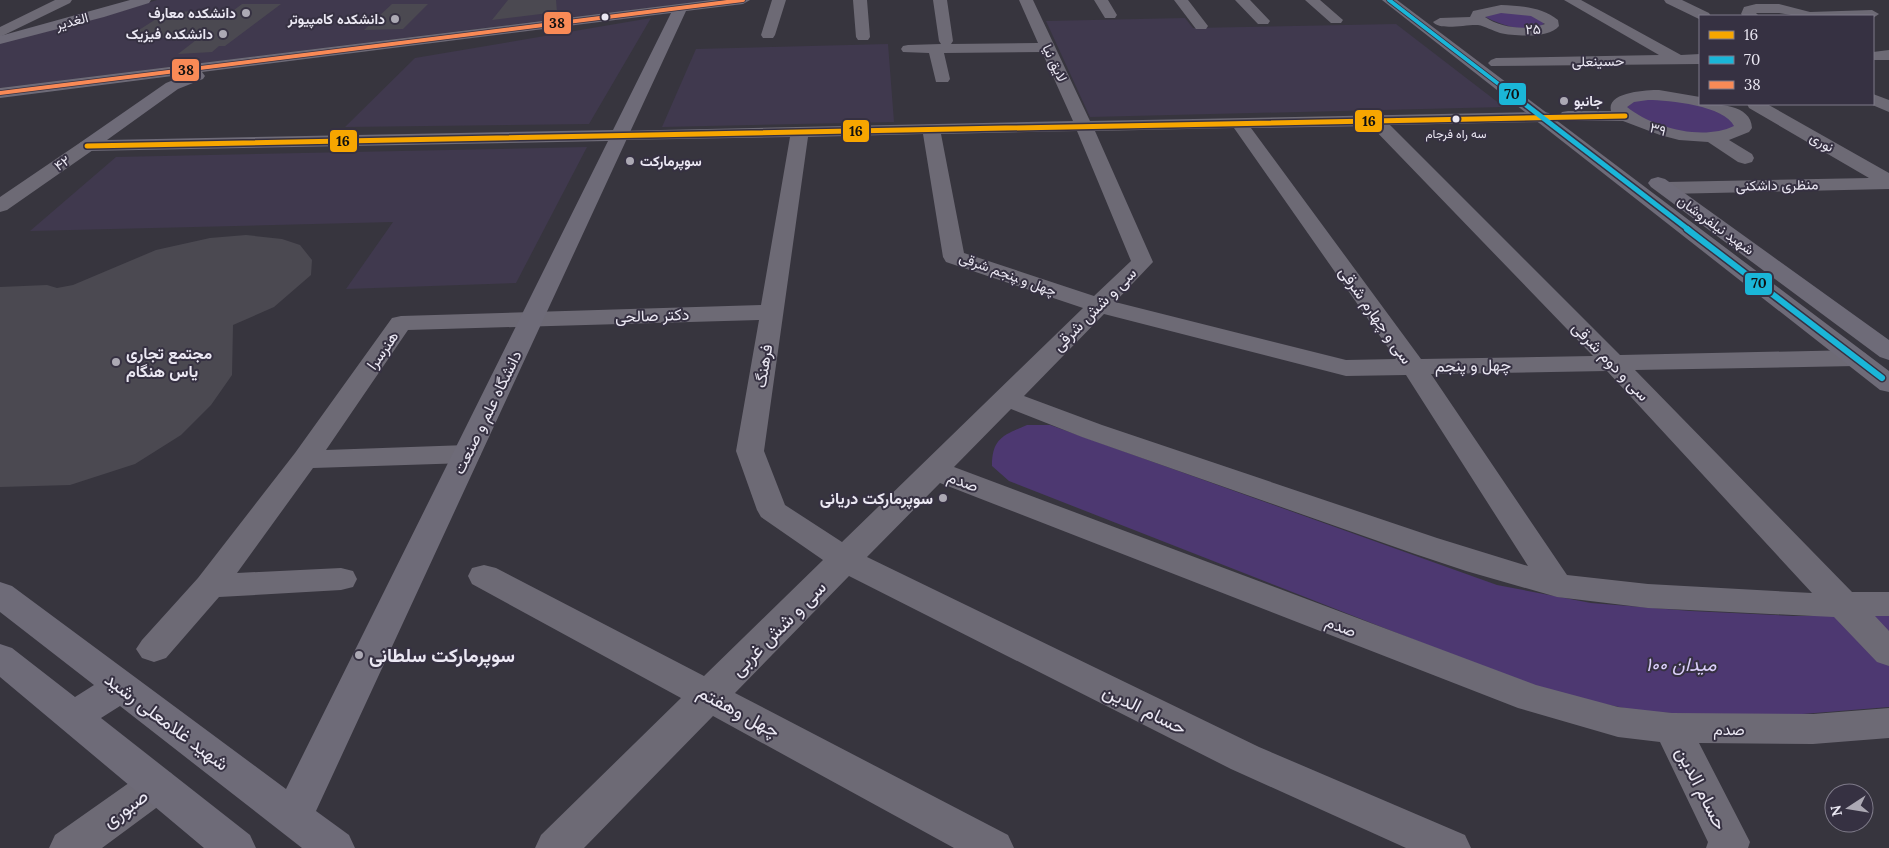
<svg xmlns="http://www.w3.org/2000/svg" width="1889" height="848" viewBox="0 0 1889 848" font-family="Lora,Vazirmatn,serif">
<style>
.built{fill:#40394e}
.green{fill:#4d3871}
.building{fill:#4b4951}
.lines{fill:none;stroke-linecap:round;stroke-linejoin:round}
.minor{fill:#6d6a75;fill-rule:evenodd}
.major{fill:#6e6b78;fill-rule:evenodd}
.bus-1-casing{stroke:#363142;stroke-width:8}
.bus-2-far2-casing{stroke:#363142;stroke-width:5.5}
.bus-2-far1-casing{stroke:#363142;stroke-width:8}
.bus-2-casing{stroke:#363142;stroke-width:9}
.bus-3-casing{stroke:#363142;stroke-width:5.5}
.bus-1{stroke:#f7a600;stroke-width:5}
.bus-2-far2{stroke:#1ab6d8;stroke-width:4}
.bus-2-far1{stroke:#1ab6d8;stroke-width:5}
.bus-2{stroke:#1ab6d8;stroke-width:6}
.bus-3{stroke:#f98a56;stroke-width:4}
.poi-dot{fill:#aca9b4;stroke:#363142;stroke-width:2}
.bus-dot{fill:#ebe8f3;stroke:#363142;stroke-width:2}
.labels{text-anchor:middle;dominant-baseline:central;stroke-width:4;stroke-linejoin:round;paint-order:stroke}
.far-bus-label{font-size:12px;fill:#ebe8f3;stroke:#363142}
.far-poi-label{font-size:14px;font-weight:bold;fill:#ebe8f3;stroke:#363142;text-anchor:end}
.far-street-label{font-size:14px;fill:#ebe8f3;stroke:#363142}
.street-label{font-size:16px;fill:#ebe8f3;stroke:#363142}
.poi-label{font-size:16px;font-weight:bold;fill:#ebe8f3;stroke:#363142;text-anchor:start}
.near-street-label{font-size:19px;fill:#ebe8f3;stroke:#363142}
.near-poi-label{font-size:19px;font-weight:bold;fill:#ebe8f3;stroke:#363142;text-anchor:start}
.near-park-label{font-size:19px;font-style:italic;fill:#dbcffa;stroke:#363142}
.line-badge{stroke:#363142;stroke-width:2}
.pale-badge-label{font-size:14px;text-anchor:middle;font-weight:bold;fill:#111}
</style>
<rect width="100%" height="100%" fill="#37353e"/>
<!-- built -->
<path class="built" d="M157,0H710L0,88V43L106,16Z
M651,18L589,124L345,127L415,58Z
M1185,18L1193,28L1396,24L1504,107L1090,117L1046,21Z
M888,44L894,122L662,127L696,49Z
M587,147L516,283L346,289L393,222L30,231L116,157Z"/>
<!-- green -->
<path class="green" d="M1491,12L1529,14L1545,22C1534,37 1497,24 1484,16Z
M1674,97L1710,105L1743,128L1711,136L1672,132L1625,116L1627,99Z
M1027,425H1050L1497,585L1591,603L1691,611L1793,616H1889V707L1754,718L1638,711L1562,695L1509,677L1009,481L992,466C992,438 1004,435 1027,425Z"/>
<!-- building -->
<path class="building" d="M508,0H556L557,12L492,20Z
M242,4H281L225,46H219L212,52L178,54L200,37L125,39L167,12L234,10Z
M392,4H428L403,29L364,30Z
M246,235L282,239L300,245L312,260L311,275L274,307L233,325L232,375L211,405L181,435L135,464L70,485L0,487V287L47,285L57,288L73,285L156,250L210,238Z"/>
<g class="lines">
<!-- minor -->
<path class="minor" d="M55,0H72L70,3L0,37V27Z
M772,0H786L775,35L773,38H763L761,35Z
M853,0H867L870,37L868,40H858L856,37Z
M933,0H947L953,41L951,44L1038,43L1019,0H1033L1090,121L1543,112L1549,113L1552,117L1549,121L1543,122L1390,125L1620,355L1856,350L1865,353L1869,358L1865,363L1856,366L1635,370L1852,592H1889V616H1875L1889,631V666L1877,662L1834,617L1648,608L1557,597L1466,571L1415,554L1082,437L1011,409L954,467L1536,685L1618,707L1672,713L1813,714L1889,708V738L1813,744L1699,743L1750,842L1748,848H1706L1708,842L1660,742L1618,737L1518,708L940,483L867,557L1259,747L1465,835L1471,848H1406L1231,769L849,576L735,693L1008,835L1014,848H954L713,716L584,848H535L541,835L681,698L472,584L468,576L472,568L484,565L496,568L704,676L823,560L761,517L757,510L736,451L759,320L408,330L326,450L467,445L477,448L481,454L477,460L467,463L313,468L237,573L341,568L353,571L357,579L353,587L341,590L219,597L166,658L154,662L142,658L136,649L142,640L198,578L295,453L392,318L401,316L761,305L790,137L620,140L614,139L611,135L614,131L1073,121L1042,52L944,53L950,79L948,82H936L929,53L903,52L901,49L903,46L908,45L941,44L939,41ZM1371,126L1593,356L1421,359L1251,128ZM1234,128L1396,359L1346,360L1115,302L1153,262L1095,131ZM1077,131L1131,261L1094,296L964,253L941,134ZM923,134L943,257L946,262L1083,308L842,542L785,505L764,451L808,137ZM1104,314L1346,376L1406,375L1528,566L1437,538L1102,425L1024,396ZM1607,371L1812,593L1648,584L1567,575L1431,374Z
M1094,0H1108L1117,15L1115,18H1105Z
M1174,0H1188L1208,26L1206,29H1196Z
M1235,0H1250L1270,21L1268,24H1258Z
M1305,0H1320L1343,20L1341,23H1331Z
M1564,0H1581L1681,55L1700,54V64L1491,66L1488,63L1491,60L1496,58L1659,55Z
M1664,0H1682L1709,13L1711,16H1700L1699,19L1666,3Z
M1756,4H1779L1810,12L1872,10L1879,14L1873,18V16H1797L1779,13H1756L1759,16H1743L1741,14L1744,7Z
M1501,5C1521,6 1542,7 1558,20L1559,26C1549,39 1514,36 1500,33C1493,31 1485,26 1478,25C1467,24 1440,31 1433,22L1440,18L1470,17L1473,11ZM1501,13L1531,16L1545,24C1527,31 1501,28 1485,17Z
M1889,50V60H1873V52Z
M1659,90L1700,97V104C1717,104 1751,104 1752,128L1749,132L1729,140L1752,154L1754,158L1752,162L1745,164L1738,162L1708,142L1679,140L1660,135L1623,121H1568L1562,120L1559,116L1562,112L1568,111H1611C1606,92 1646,90 1659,90ZM1648,100C1669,100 1725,106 1734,126C1703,141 1653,128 1627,107L1634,102Z
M1873,94L1889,100V112L1870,104H1873Z
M1747,104H1767L1889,173V189L1666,194L1659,192L1656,188L1659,184L1666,182L1869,178L1749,108Z
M87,141L93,142L96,146L93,150L7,210L0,212V197L81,142Z
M157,768L171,773L177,785L171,797L102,848H49L55,835L143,773Z"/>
<!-- major -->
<path class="major" d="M130,0H151L149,3L104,17L0,44V36Z
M711,0H750L743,4L686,11L316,811L349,835L355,848H302L120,706L101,718L250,835L256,848H204L0,677V644L12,648L75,697L94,685L0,612V582L12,586L286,789L608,141L87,151L81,150L78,146L81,142L166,83L188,74L0,98V88ZM671,13L613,130L107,140L178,89L203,79L205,76L202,72Z
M1382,0H1397L1889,371V392L1880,390Z
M1658,177L1665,179L1889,340V360L1880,357L1651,187L1648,183L1651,179Z"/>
<!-- bus-1 casing -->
<g class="bus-1-casing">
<path id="bus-1" d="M87,146L1625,116"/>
</g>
<!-- bus-2-far2 casing -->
<g class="bus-2-far2-casing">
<path id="bus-2-far2" d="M1389,0L1522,102"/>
</g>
<!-- bus-2-far1 casing -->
<g class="bus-2-far1-casing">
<path id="bus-2-far1" d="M1521,101L1689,230"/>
</g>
<!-- bus-2 casing -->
<g class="bus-2-casing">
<path id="bus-2" d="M1687,229L1882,378"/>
</g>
<!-- bus-3 casing -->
<g class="bus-3-casing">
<path id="bus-3" d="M0,93L743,0"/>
</g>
<!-- bus-1 -->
<use href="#bus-1" class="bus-1"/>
<!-- bus-2-far2 -->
<use href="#bus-2-far2" class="bus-2-far2"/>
<!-- bus-2-far1 -->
<use href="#bus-2-far1" class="bus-2-far1"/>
<!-- bus-2 -->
<use href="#bus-2" class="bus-2"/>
<!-- bus-3 -->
<use href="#bus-3" class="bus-3"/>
</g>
<!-- markers -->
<g class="poi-dot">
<circle cx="246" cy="13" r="5"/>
<circle cx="395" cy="19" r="5"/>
<circle cx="223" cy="34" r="5"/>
<circle cx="1564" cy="101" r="5"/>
<circle cx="630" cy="161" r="5"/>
<circle cx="116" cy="362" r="5"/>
<circle cx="943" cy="498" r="5"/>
<circle cx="359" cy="655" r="5"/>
</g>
<g class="bus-dot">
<circle cx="605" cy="17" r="4.5"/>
<circle cx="1456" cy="119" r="4.5"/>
</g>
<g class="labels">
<!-- far-bus labels -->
<g class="far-bus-label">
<text x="1456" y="133">سه راه فرجام</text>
</g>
<!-- far-poi labels -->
<g class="far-poi-label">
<text x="236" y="13">دانشکده معارف</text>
<text x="385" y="19">دانشکده کامپیوتر</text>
<text x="213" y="34">دانشکده فیزیک</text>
<text x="1574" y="101" text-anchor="start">جانبو</text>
<text x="640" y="161" text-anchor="start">سوپرمارکت</text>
</g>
<!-- far-street labels -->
<g class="far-street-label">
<text transform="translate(72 21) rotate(-15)">الغدیر</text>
<text transform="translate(1533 29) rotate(-2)">۲۵</text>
<text transform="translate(1598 61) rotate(-1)">حسینعلی</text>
<text transform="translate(1055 63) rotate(65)">لایق نیا</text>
<text transform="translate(1658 129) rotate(15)">۳۹</text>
<text transform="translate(1822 142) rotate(30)">نوری</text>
<text transform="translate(62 163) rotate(-34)">۴۲</text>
<text transform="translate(1777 185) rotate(-1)">منظری داشکنی</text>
<text transform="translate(1716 225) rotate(36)">شهید نیلفروشان</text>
<text transform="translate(1008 274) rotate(20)">چهل و ‍پنجم شرقی</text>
</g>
<!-- street labels -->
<g class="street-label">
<text transform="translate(1094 309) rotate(-45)">سی و شش شرقی</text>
<text transform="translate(652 315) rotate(-2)">دکتر صالحی</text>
<text transform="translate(1376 315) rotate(55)">سی و چهارم شرقی</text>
<text transform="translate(382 350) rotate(-55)">هنرسرا</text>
<text transform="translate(1611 361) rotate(46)">سی و دوم شرقی</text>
<text transform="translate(1473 365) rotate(-1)">چهل و پنجم</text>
<text transform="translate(763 366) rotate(-81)">فرهنگ</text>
<text transform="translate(487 412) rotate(-64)">دانشگاه علم و صنعت</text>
<text transform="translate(963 481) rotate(20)">صدم</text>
<text transform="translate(1341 626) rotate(21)">صدم</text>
<text transform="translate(1729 729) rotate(1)">صدم</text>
</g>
<!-- poi labels -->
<g class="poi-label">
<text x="126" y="353">مجتمع تجاری<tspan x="126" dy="18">یاس هنگام</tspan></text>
<text x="933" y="498" text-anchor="end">سوپرمارکت دریانی</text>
</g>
<!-- near-street labels -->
<g class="near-street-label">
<text transform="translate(778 628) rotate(-45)">سی و شش غربی</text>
<text transform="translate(1145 709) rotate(26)">حسام الدین</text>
<text transform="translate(739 711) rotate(28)">چهل وهفتم</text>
<text transform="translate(167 721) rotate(37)">شهید غلامعلی رشید</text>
<text transform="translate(1702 788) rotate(63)">حسام الدین</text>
<text transform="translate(125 808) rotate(-36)">صبوری</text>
</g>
<!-- near-poi labels -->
<g class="near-poi-label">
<text x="369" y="655">سوپرمارکت سلطانی</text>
</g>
<!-- near-park labels -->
<g class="near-park-label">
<text x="1681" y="664">میدان ۱۰۰</text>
</g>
</g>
<g class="line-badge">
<rect x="543" y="11" width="29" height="24" rx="5" fill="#f98a56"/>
<rect x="171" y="58" width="29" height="24" rx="5" fill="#f98a56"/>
<rect x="1498" y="82" width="29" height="24" rx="5" fill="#1ab6d8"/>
<rect x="1354" y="109" width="29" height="24" rx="5" fill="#f7a600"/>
<rect x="842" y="119" width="28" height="24" rx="5" fill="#f7a600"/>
<rect x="329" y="129" width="29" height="24" rx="5" fill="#f7a600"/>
<rect x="1744" y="272" width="29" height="24" rx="5" fill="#1ab6d8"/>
</g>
<g class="pale-badge-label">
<text x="557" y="28">38</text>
<text x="186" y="75">38</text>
<text x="1512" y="99">70</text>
<text x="1369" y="126">16</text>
<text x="856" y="136">16</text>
<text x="343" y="146">16</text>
<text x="1759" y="288">70</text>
</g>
<!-- legend -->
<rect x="1699" y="15" width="175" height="90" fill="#363142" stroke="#7e7a89"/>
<rect x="1709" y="31" width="25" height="8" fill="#f7a600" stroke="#7e7a89"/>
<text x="1744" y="40" font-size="15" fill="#ebe8f3">16</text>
<rect x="1709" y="56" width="25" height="8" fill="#1ab6d8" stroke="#7e7a89"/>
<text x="1744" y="65" font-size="15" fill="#ebe8f3">70</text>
<rect x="1709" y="81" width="25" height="8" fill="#f98a56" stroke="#7e7a89"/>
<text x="1744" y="90" font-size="15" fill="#ebe8f3">38</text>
<!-- north arrow -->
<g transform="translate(1849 808) rotate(258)"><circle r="24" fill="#363142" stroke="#7e7a89"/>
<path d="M0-4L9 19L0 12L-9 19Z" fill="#aca9b4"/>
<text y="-8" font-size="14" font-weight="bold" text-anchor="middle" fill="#ebe8f3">N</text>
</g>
</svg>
